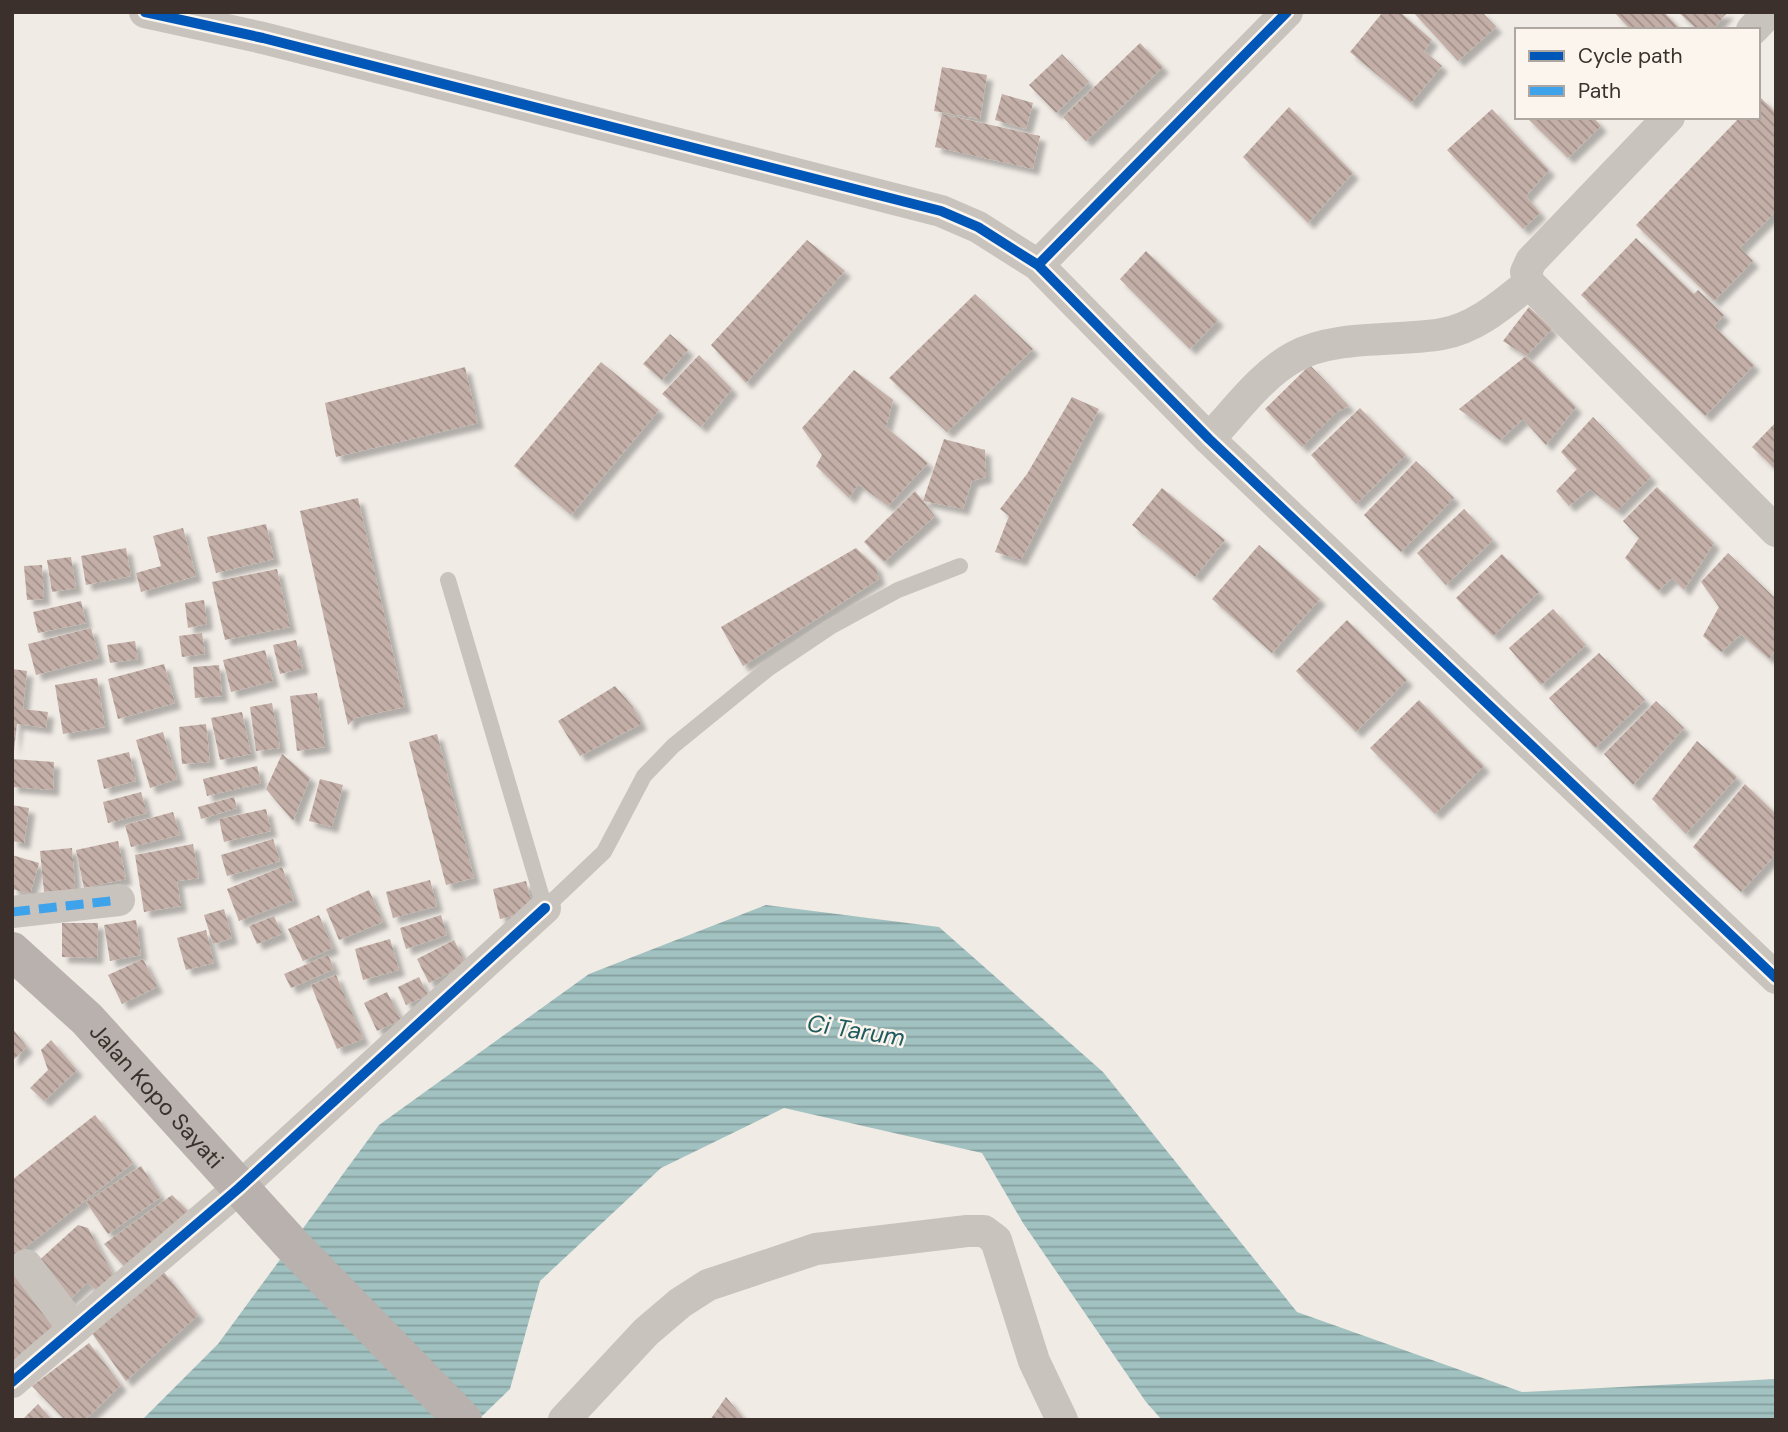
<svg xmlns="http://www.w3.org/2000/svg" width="1788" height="1432" viewBox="0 0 1788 1432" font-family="'DM Sans',sans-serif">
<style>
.water{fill:url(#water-rules)}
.building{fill:url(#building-back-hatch);filter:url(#shadow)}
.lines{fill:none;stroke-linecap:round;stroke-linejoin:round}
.service{stroke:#c9c3be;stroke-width:16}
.minor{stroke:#c9c3be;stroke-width:32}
.primary{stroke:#b8b1ad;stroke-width:38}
.quiet{stroke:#3fa3eb;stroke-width:9;stroke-dasharray:18 9;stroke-linecap:butt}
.cycleway-casing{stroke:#fbf5ee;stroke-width:15}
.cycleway{stroke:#0057b8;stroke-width:10}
.labels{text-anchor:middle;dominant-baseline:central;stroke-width:5;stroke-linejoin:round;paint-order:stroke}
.street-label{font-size:23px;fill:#3b302b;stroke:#fbf5ee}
.water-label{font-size:24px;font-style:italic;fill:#1f5a5e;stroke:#fbf5ee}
</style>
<defs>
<pattern id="water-rules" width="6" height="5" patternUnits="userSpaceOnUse" patternTransform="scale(1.75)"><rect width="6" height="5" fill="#a1c2c1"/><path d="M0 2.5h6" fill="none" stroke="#849e9d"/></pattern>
<pattern id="building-back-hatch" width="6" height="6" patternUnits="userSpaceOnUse" patternTransform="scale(1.75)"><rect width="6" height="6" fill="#c3afa7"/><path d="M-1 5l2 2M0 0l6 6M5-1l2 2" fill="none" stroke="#a08f88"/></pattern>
<filter id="shadow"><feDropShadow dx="6" dy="6" stdDeviation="2" flood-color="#0004"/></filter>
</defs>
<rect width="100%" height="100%" fill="#f0ebe5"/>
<!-- water -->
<path class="water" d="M766,905L939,927L1103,1072L1297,1312L1522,1392L1776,1379V1420H1162L1146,1402L1023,1223L982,1153L784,1108L661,1168L540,1281L510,1389L478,1420H142L218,1344L379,1125L589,974Z"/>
<!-- building -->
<path class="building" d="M1383,12H1400L1432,40L1424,51L1442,66L1411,103L1350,52Z
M1413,12H1482L1496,27L1458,61Z
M1614,12H1664L1679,28L1631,30Z
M1678,12H1728L1712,30H1698Z
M1140,43L1163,67L1086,141L1063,117Z
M1062,54L1089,82L1056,113L1029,85Z
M942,67L987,75L980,119L934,111Z
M1002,94L1033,103L1026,129L995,120Z
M1760,97L1776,113V211L1740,248L1753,261L1714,301L1636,225L1740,117H1758Z
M1289,107L1353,173L1308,223L1243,157Z
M1492,109L1549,170L1526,196L1540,213L1523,229L1447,150Z
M942,114L1040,136L1033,169L935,147Z
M1526,117H1593L1601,126L1568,158Z
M1636,238L1694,294L1698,290L1724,315L1714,326L1754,365L1705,416L1581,295Z
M807,240L845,271L746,383L711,345Z
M1146,251L1218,320L1190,349L1120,279Z
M975,294L1033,349L947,432L889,378Z
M1529,307L1552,329L1526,356L1503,341Z
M670,334L688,350L662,380L643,364Z
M699,355L732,389L701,427L662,394Z
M1526,356L1576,407L1546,445L1523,419L1500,440L1459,409Z
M601,362L659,410L571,515L514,466Z
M1310,365L1349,406L1337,412L1302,447L1265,409Z
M465,367L478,423L336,457L325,403Z
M854,370L893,400L886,427L928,463L888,506L858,484L849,498L816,466L822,455L802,428Z
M1072,397L1099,409L1021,560L995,552L1009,516L1000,509L1027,474Z
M1360,408L1406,455L1356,504L1311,455Z
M1593,417L1651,477L1617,511L1590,489L1569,506L1556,491L1577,469L1561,452Z
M1776,422V470L1752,447Z
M944,439L985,450L986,477L972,481L963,509L923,501L935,516L884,562L864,542L915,491L923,501Z
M1416,461L1454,498L1401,552L1364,515Z
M1657,487L1714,543L1684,590L1672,578L1658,591L1625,558L1639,538L1623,521Z
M1162,488L1225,540L1195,577L1132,525Z
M358,498L405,707L355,718L348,725L300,511Z
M1464,509L1493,540L1446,585L1417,553Z
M266,524L274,559L216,573L207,537Z
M183,528L196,576L141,592L136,573L161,566L153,536Z
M1259,545L1320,599L1272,653L1212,599Z
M126,548L131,576L86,585L81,556Z
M856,548L876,567L879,579L743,666L721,627Z
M1728,553L1776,599V650L1769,659L1741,634L1721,652L1703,636L1719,607L1701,582Z
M1502,554L1539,592L1493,636L1456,598Z
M71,557L76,588L52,592L47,560Z
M42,565L44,599L27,600L24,566Z
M277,569L290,627L225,640L212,582Z
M204,600L207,624L188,628L185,603Z
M81,601L86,623L38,633L33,612Z
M1553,609L1586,645L1541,685L1509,648Z
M1347,620L1407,680L1356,732L1296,671Z
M91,628L99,658L36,675L28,644Z
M202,633L205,654L182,657L179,636Z
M296,640L303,668L280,674L273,645Z
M135,641L138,659L110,663L107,645Z
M265,650L273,681L231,692L223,660Z
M1599,653L1645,700L1595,748L1549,698Z
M164,664L175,703L118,719L108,679Z
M219,665L222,696L195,698L193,667Z
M12,669L27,671L23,709L48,712L46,728L17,724L14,751Z
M97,678L105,727L63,734L55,685Z
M615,686L633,707L641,724L580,756L558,721Z
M317,693L325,747L297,751L290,696Z
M1419,700L1484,766L1435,814L1370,748Z
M1656,701L1684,728L1633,785L1604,754Z
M272,703L280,748L256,751L250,707Z
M242,712L251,754L220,760L211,718Z
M206,724L210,762L182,764L179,727Z
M163,732L177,779L150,788L136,740Z
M437,734L474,878L446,885L409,742Z
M1697,741L1737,777L1686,834L1652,799Z
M129,752L136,781L104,789L97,760Z
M282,754L310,778L293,821L266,789Z
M12,759L54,762L53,790L12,787Z
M257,766L261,783L207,796L203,779Z
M320,779L343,785L332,827L309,821Z
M1745,784L1776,814V854L1741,892L1693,847Z
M141,792L147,813L108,823L103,802Z
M234,797L237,808L201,819L198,807Z
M12,805L29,808L24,843L12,841Z
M266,809L271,831L224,842L219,819Z
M173,812L180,835L131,847L125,825Z
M273,839L280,861L227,876L221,855Z
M118,841L126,879L84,888L76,850Z
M193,844L199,878L177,881L181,906L144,912L135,855Z
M72,848L75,889L44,892L40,851Z
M12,855L39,863L30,894L12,889Z
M282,867L294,900L239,921L227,889Z
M430,880L437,906L393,918L386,892Z
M526,881L534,911L500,919L493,889Z
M369,890L383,922L339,940L326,909Z
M224,909L232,938L213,944L204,915Z
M319,915L333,948L303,961L288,929Z
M441,915L447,935L406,949L400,928Z
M274,916L282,934L257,944L249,926Z
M136,920L141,955L110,961L104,925Z
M62,923H98L97,958L62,957Z
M206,930L214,963L186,970L177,938Z
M390,939L399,970L363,980L355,949Z
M454,940L466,964L429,983L417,959Z
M328,955L334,969L291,988L284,974Z
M143,959L157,987L122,1004L108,975Z
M336,975L363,1039L337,1049L311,985Z
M419,977L428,995L406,1005L398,987Z
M387,992L401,1020L377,1031L364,1003Z
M12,1028L27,1047L12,1061Z
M51,1040L77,1070L44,1101L30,1088L48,1070L41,1050Z
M95,1115L133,1163L12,1258V1180Z
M141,1166L161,1197L108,1234L86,1202Z
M172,1195L194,1217L129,1272L104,1244Z
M78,1225L88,1228L113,1274L96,1290L87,1283L63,1306L35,1264Z
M12,1263L61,1327L12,1366Z
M163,1271L198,1315L126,1381L91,1332Z
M89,1343L121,1385L85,1420H65L32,1386Z
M726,1397L745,1420H710Z
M38,1404L52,1420H22Z"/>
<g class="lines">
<!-- service -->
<path class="service" d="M448,580L545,908L604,852L644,776L673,746L769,668L830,627L898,590L960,566"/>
<!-- minor -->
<path class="minor" d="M145,12L263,38L941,211L978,227L1038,265L1287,12
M1752,30L1769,12
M1669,117L1531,261L1526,272L1529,283L1776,531
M1038,265L1209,439L1776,978
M1209,439C1234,413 1261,375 1294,357C1335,334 1398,342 1442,334C1476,328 1503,304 1529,283
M12,912L119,900
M26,1265L73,1327
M12,1382L239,1188L545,908
M564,1420L646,1332L680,1303L708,1285L816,1249L967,1231H984L996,1240L1034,1361L1062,1420"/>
<!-- primary -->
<path class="primary" id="s1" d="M12,951L87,1019L294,1247L463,1420"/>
<!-- quiet -->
<path class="quiet" d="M12,912L119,900"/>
<!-- cycleway casing -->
<g class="cycleway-casing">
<path id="cycleway" d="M145,12L263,38L941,211L978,227L1038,265L1287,12
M1038,265L1209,439L1776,978
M12,1382L239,1188L545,908"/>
</g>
<!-- cycleway -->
<use href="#cycleway" class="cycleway"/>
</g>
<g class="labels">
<!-- street labels -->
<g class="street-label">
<text stroke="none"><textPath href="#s1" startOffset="205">Jalan Kopo Sayati</textPath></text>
</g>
<!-- water labels -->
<g class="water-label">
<text transform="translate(856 1030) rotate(9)">Ci Tarum</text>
</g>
</g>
<!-- border -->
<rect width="1788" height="1432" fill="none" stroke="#3b302b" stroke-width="28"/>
<!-- legend -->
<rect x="1515" y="28" width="245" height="91" fill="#fbf5ee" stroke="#aea6a0" stroke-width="2"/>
<rect x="1529" y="51" width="35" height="10" fill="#0057b8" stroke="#aea6a0" stroke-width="2"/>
<text x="1578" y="63" font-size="21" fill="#3b302b">Cycle path</text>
<rect x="1529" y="86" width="35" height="10" fill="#3fa3eb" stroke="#aea6a0" stroke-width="2"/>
<text x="1578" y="98" font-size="21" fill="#3b302b">Path</text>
</svg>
